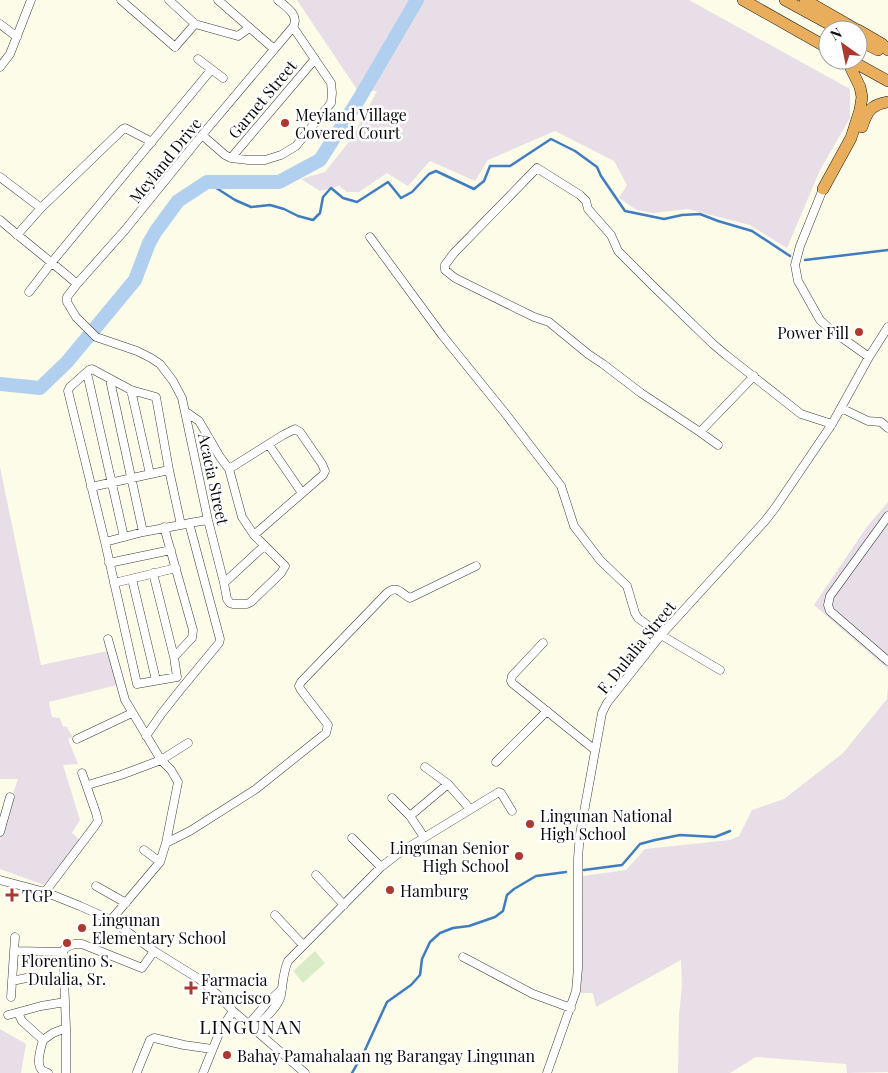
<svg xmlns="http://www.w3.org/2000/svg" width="888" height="1073" viewBox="0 0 888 1073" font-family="'Playfair Display',serif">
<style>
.industrial{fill:#e8dee8}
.pitch{fill:#daebc7}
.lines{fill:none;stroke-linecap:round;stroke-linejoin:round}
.stream{stroke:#3f7cc0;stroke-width:2.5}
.river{stroke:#b1d0f0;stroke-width:14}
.minor-casing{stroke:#3d3d3d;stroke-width:9}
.highway-casing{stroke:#1b1b1b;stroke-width:12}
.minor{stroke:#fff;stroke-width:8}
.highway{stroke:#e8ae5c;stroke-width:11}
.poi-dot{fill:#ac392f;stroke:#fff;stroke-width:2}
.labels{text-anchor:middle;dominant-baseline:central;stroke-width:5;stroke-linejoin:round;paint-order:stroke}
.street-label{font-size:16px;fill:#0a0a0a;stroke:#fff}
.poi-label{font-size:16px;fill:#0a0a0a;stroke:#fff;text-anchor:start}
.quarter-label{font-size:19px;letter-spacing:1px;fill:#0a0a0a;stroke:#fff}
</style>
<rect width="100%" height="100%" fill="#fdfce8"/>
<!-- industrial -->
<path class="industrial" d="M297,0H689L850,89V118L820,170L787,248L750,225L688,209L653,213L637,210L619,198L627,185L614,161L555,131L488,160L475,181L430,161L408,186L387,173L359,192H347L339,186L320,191L301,179L325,172L352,138L377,91H358Z
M0,467L41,665L108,651L117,685L49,702L52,717L60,718L63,727L66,726L73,737L68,739L78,764L63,765L80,820L72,833L80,840L44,885L0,869V840L3,822L18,779H0Z
M888,502V669L814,605L866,528Z
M888,685V1072L847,1073L846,1064L756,1057L730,1073H678L679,1015L682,986L681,960L596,1007L593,993H581L583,876L626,870L645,849L730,840L739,836L752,810L784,799L843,753L887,699Z
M0,1029L26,1044L21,1073H0Z"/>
<!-- pitch -->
<path class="pitch" d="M315,951L325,963L303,983L293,971Z"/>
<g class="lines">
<!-- stream -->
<path class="stream" d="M207,182L235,200L251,207L270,205L284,209L298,216L313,220L320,213L323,197L331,188L343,198L357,202L388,182L401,198L412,192L429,174L436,171L474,189L484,181L490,166H510L551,139L575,151L597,167L601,176L625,211L664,219L682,215L700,214L718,221L752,231L790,256
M805,260L888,250
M584,870L622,865L640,844L655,840L680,835L715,837L730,831
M352,1073L365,1050L387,1002L411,985L420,975L422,959L430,942L440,933L453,928L469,926L495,917L503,911L507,895L514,889L536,876L566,872"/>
<!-- river -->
<path class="river" d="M0,384L40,388L67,362L135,280L149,243L156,231L178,201L207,182H279L320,160L359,99L417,0"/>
<!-- minor casing -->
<g class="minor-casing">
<path id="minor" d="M121,0L175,47L195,24
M169,0L195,24L238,36L249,28
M218,0L274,49
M0,24L17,37
M198,59L223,78
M0,67L10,54L31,0
M202,135L225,155L231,158L248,160H265L281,155L296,146L331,103L332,93L331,83L293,27
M231,158L315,59
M0,177L41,208
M823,189L800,246L795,265L798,281L820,320L831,330L869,357
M0,220C25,242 52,262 77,284
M17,235L41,208L123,129L125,128L152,142
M370,237L442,335L505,413L561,486L574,526L600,560L627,586L635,613L638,618L661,635L720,670
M29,292L52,262L211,70
M87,373L124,537
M110,380L143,532
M131,390L150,474
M841,408L868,421L881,422L888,428
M186,412L199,421L220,457L229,469L242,517L254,535L285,566L281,573L251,602L247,604H233L230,603L227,599L224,583L208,520L182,398L173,381L160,364L151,358L137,351L96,337L76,317L67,302V297L77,284L125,230L202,135L293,27C300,15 286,7 278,0
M700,432L754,376
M269,445L302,493
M718,445L700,432L641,393L603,364L588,354L549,322L534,317L455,278L445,270V265L454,253L537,168L580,195L586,201L588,209L611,235L618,251L653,286L713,344L726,355L801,414L832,424
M229,469L283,435L295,429L300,432L322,464L325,471L323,475L254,535
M91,487L169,470L181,525
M888,516L830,596L828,605L830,611L888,661
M164,527L193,630L192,638L174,657
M105,542L143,532L186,524
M109,563L171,550
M153,573L174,657L177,677L137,684L105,542L68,391L70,387L89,370L92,369L131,390L156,397L169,470
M132,579L156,680
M114,583L176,568
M224,583L264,546
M108,639L125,700L161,760L171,770L178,782L166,843L160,862L111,920
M543,643L512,676L511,681L512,683L595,750
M146,736L162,713L181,689L219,643L220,639L189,523L208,520
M77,739L132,713
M496,762L547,711
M425,767L448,784L470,809
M91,784L121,775L161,760L188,743
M392,798L410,816L424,837
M410,816L448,784
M0,832L10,797
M352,838L381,867
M166,843L190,831L256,789L326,733L328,725L301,690L299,686L301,682L387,593C398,584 402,595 410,598L476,566
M144,850L160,862
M316,875L344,905
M0,880L45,892L80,906L111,920L154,951L199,979L218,995L233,1011L305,1073
M96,886L126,903
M45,892L94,827L98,821L96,813L82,773
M275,915L303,945
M14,951L63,952
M463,957L533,994L571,1008
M12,981L31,977
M11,997L15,937
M18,1013L22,1021L43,1040
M8,1015L41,1006L65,1002
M249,1024L268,1002L282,989
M255,1029C262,1020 279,1007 281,995C283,983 283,972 288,961L381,867L399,853L499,792L501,793L512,811
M137,1072L150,1040L154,1038L184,1045L212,1049
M48,1073C46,1072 42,1071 41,1069C36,1063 41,1047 43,1040L53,1033L66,1028
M66,1073V1028L63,952L65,948L74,944H82L142,968L154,951
M203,1073L220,1031L233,1011
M547,1073L576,991L578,968V858L580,834L602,713L607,703L661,635L765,521L775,508L832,424L869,357L888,327"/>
</g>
<!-- highway casing -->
<g class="highway-casing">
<path id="highway" d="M743,0L828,48
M785,0L840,30
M805,0L857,30
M858,30L882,44L888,50
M858,40L878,50
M850,60L888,81
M862,127C867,111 871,105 888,102
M823,189L851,138L860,110L862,97L860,87L847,60"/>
</g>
<!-- minor -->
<use href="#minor" class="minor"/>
<!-- highway -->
<use href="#highway" class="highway"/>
</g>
<!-- markers -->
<g class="poi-dot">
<circle cx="285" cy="123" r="5"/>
<circle cx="859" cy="332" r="5"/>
<circle cx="530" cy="824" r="5"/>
<circle cx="519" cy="856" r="5"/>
<circle cx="390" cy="890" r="5"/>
<path d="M9.5 887.5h5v5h5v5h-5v5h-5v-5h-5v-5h5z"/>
<circle cx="82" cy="928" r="5"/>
<circle cx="67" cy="943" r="5"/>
<path d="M188.5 980.5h5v5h5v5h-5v5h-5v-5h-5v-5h5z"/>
<circle cx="227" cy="1055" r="5"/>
</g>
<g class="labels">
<!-- street labels -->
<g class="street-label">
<text transform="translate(262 99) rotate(-50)">Garnet Street</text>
<text transform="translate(165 160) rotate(-51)">Meyland Drive</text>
<text transform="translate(214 479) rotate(78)">Acacia Street</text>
<text transform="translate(636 647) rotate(-51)">F. Dulalia Street</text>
</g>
<!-- poi labels -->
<g class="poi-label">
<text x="295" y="114">Meyland Village<tspan x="295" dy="18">Covered Court</tspan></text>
<text x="849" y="332" text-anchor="end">Power Fill</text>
<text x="540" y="815">Lingunan National<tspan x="540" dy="18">High School</tspan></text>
<text x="509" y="847" text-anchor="end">Lingunan Senior<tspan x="509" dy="18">High School</tspan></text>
<text x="400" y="890">Hamburg</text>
<text x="22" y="895">TGP</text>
<text x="92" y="919">Lingunan<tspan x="92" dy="18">Elementary School</tspan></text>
<text x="67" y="960" text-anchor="middle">Florentino S.<tspan x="67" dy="18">Dulalia, Sr.</tspan></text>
<text x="201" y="979">Farmacia<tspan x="201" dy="18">Francisco</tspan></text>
<text x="237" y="1055">Bahay Pamahalaan ng Barangay Lingunan</text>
</g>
<!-- quarter labels -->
<g class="quarter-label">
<text x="251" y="1026">LINGUNAN</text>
</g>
</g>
<!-- north arrow -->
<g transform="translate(843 45) rotate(327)"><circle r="24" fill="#ffffff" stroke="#9d9d9d"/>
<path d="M0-4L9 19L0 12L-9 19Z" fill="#ac392f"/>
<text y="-8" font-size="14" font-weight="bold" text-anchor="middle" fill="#0a0a0a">N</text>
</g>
</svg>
